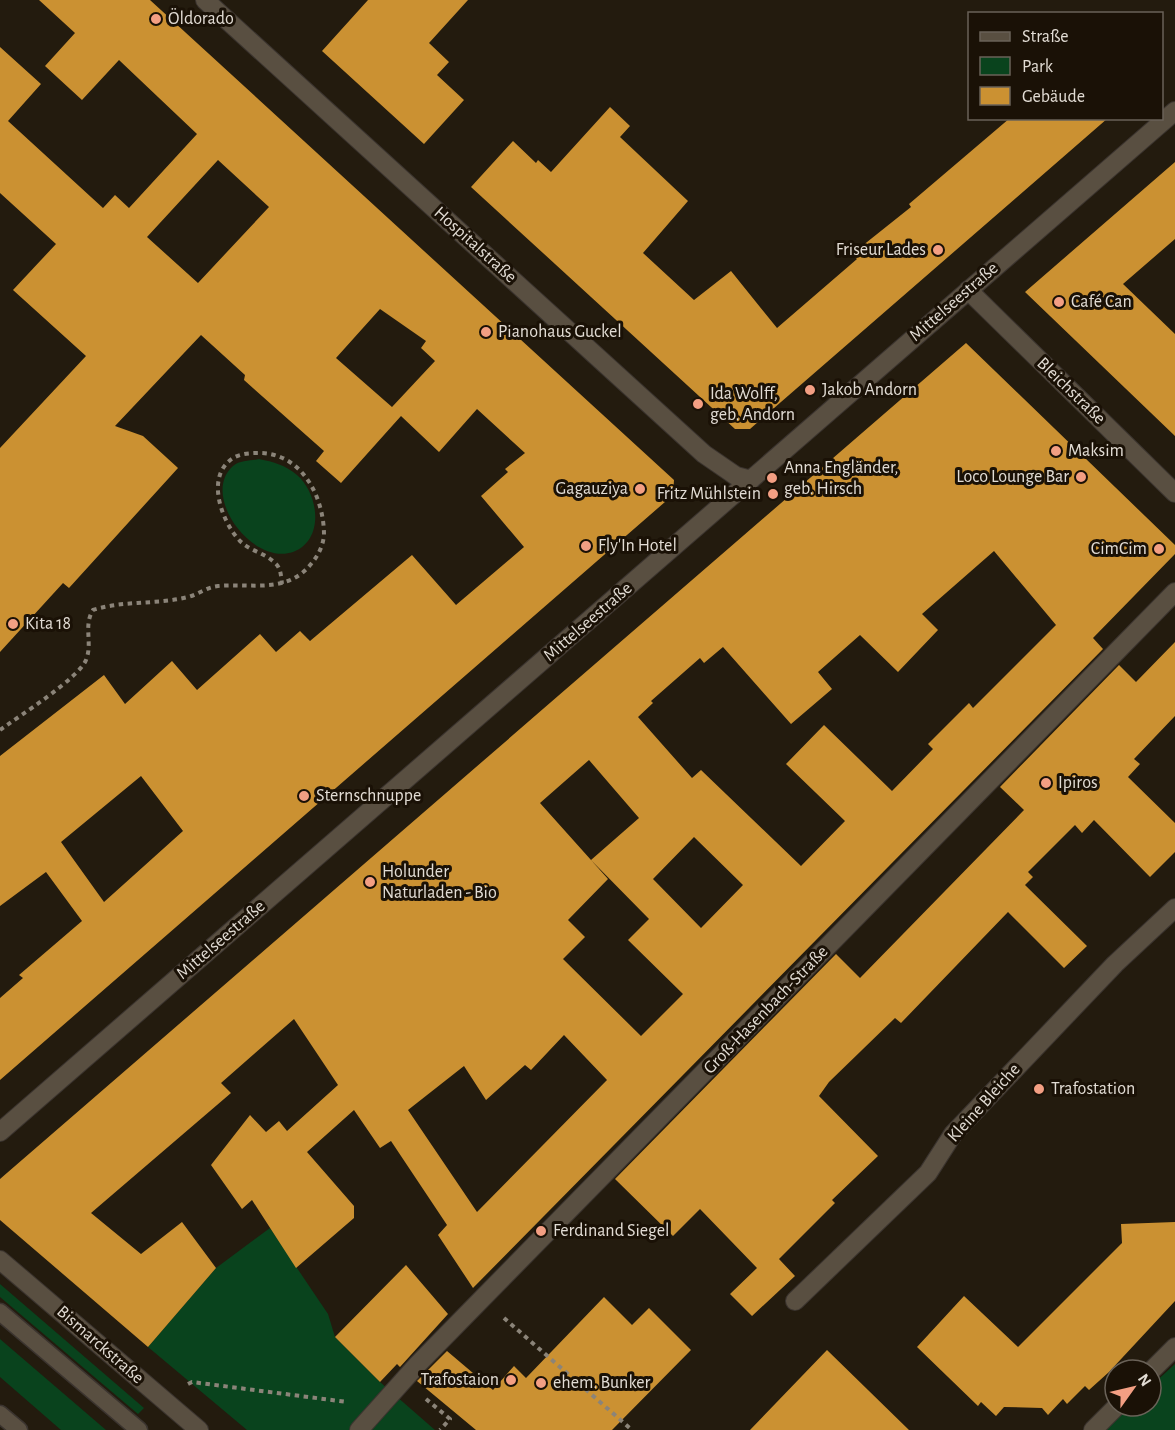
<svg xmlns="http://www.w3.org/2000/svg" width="1175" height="1430" viewBox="0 0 1175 1430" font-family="'Alegreya Sans',sans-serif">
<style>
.green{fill:#09431d}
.building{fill:#cb9132;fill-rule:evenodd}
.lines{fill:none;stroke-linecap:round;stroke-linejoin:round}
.lane-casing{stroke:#3b342f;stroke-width:19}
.street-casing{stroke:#3b342f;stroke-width:20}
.secondary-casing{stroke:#3b342f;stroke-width:20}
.path{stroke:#8b8479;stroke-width:4;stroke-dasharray:4.5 4.5;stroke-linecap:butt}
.lane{stroke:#594f41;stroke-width:16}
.street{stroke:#594f41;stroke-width:18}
.secondary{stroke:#594f41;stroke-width:18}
.poi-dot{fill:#f39f83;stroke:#1a1106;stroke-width:2}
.labels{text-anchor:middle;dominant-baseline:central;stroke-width:6;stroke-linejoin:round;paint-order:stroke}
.poi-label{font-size:18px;fill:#e2dcd4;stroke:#1a1106;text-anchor:start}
.street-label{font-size:18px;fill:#e2dcd4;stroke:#1a1106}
</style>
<rect width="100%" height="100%" fill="#231b0e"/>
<!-- green -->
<path class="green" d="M259,459C274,462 285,465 297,475C319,494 325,540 293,552C252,566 200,495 233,466C240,460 251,461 259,459Z
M270,1228L328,1314L335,1337L380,1382L435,1430H247L148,1347L216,1268Z
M0,1284L144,1408L138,1414L0,1297Z
M0,1339L106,1430H61L0,1377Z
M1175,1364V1430H1103L1129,1406H1151V1386Z"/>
<!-- building -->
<path class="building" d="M39,0H150L674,480L673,495L0,1080V998L23,978L19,975L82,921L46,872L0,906V756L104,675L125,704L172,661L197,690L260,634L276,652L300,631L310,641L412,555L456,605L524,547L481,496L508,472L505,469L525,453L477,409L439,452L401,416L341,483L316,461L324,451L244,380L245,375L201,335L115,426L143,436L178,468L69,588L63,583L0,652V448L86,356L13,290L56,244L0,193V47L41,84L8,121L103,208L115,195L129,208L197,134L119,60L82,100L45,66L75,33ZM218,160L269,207L198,283L147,237ZM380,309L426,341L421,348L435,361L392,407L336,358ZM141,776L183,831L104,902L61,842Z
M368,0H468L429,43L449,62L437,75L464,100L424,144L322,51Z
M610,107L630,126L620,137L688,201L643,253L694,300L731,271L777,328L857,259L852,254L911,207L909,204L1010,118H1108L750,429H735L471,187L513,141L536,163L538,160L551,172Z
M1175,162V239L1123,284L1175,334V436L1025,292Z
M966,343L1175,545V554L1093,638L1103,649L473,1288L438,1235L447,1225L391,1141L380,1148L354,1110L307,1152L354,1206V1218L296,1268L252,1200L242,1209L211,1165L250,1115L266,1132L279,1121L287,1131L338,1085L294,1019L221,1083L231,1093L91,1213L141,1254L182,1222L216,1268L148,1347L0,1220V1179ZM994,551L1056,625L973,708L969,703L928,744L933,749L892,791L824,725L786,764L845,821L801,866L701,770L692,778L638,717L653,703L651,701L700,658L704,663L723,647L791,724L832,689L818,672L860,635L898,672L938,630L922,614ZM589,760L639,818L591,860L649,919L628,940L683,994L641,1036L563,959L585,937L568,920L608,879L540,803ZM694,837L743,885L701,928L653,879ZM564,1035L607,1080L477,1212L408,1110L464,1066L486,1100L525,1065L531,1070Z
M1175,642V716L1134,759L1140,764L1128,777L1175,823V852L1150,877L1094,820L1082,833L1075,825L1028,872L1033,877L1025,885L1087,946L1064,968L1008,912L901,1023L895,1018L829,1082L819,1096L878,1156L832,1200L835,1203L779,1259L795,1276L752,1316L730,1294L757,1268L700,1209L673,1236L615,1179L836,954L860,978L1024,810L1000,787L1119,665L1136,682Z
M1175,1222V1301L1109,1372L1089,1390L1085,1386L1067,1404L1063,1399L1048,1415L1042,1408L1004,1407L996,1416L981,1402L978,1406L917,1347L964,1296L1018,1347L1122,1243L1121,1224Z
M406,1265L448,1314L400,1367L397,1364L380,1382L335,1337Z
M604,1297L632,1325L649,1308L691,1350L612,1430H476L417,1381L447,1351L493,1390L514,1366L526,1378Z
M827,1350L909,1430H750Z"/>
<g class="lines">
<!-- lane casing -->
<g class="lane-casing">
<path id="lane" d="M0,1312L139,1430
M0,1414L19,1430"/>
</g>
<!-- street casing -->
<g class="street-casing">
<path id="street" d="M205,0L704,454L736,476L751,480
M968,290L1175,493
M0,1132L1175,111
M795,1301L928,1173L953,1134L1115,964L1175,908
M1151,1371L1175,1347
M359,1430L418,1364L1175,592
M1093,1430L1117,1406"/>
</g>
<!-- secondary casing -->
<g class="secondary-casing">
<path id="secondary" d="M0,1260L199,1430"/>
</g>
<!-- path -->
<path class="path" d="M0,730C18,717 79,678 86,660C93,643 83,626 93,610C124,600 157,605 188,597C199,594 207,587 218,586C252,583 287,594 311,564C318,556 323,546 324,535C324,498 303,455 262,453C253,453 243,453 235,457C204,474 221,521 240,541C250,551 265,553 275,563C281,568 281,576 282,584
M504,1318L632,1430
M188,1384L192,1382L347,1402
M426,1399L450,1419L440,1430"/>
<!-- lane -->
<use href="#lane" class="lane"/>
<!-- street -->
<use href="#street" class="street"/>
<!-- secondary -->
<use href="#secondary" class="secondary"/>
</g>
<!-- markers -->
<g class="poi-dot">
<circle cx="156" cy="19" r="6"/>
<circle cx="938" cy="250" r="6"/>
<circle cx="1059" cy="302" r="6"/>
<circle cx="486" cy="332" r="6"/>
<circle cx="810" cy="390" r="6"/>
<circle cx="698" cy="404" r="6"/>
<circle cx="1056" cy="451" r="6"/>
<circle cx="1081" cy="477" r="6"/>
<circle cx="772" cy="478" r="6"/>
<circle cx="640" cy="489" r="6"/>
<circle cx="773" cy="494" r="6"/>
<circle cx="586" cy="546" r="6"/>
<circle cx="1159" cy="549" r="6"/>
<circle cx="13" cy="624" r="6"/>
<circle cx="1046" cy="783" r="6"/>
<circle cx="304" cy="796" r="6"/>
<circle cx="370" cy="882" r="6"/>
<circle cx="1039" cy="1089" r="6"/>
<circle cx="541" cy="1231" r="6"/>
<circle cx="511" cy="1380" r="6"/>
<circle cx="541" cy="1383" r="6"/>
</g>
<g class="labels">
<!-- poi labels -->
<g class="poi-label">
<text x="168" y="19">Öldorado</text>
<text x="926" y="250" text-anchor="end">Friseur Lades</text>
<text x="1071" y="302">Café Can</text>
<text x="498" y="332">Pianohaus Guckel</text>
<text x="822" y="390">Jakob Andorn</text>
<text x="710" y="394">Ida Wolff,<tspan x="710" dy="21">geb. Andorn</tspan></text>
<text x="1068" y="451">Maksim</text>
<text x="784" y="468">Anna Engländer,<tspan x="784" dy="21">geb. Hirsch</tspan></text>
<text x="1069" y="477" text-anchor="end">Loco Lounge Bar</text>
<text x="628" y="489" text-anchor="end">Gagauziya</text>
<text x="761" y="494" text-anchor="end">Fritz Mühlstein</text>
<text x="598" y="546">Fly'In Hotel</text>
<text x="1147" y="549" text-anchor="end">CimCim</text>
<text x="25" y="624">Kita 18</text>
<text x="1058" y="783">Ipiros</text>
<text x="316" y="796">Sternschnuppe</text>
<text x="382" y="872">Holunder<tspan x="382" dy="21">Naturladen - Bio</tspan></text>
<text x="1051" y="1089">Trafostation</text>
<text x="553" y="1231">Ferdinand Siegel</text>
<text x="499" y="1380" text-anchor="end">Trafostaion</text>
<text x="553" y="1383">ehem. Bunker</text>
</g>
<!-- street labels -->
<g class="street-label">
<text transform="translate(475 245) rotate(42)">Hospitalstraße</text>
<text transform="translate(954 302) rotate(-41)">Mittelseestraße</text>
<text transform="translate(1071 391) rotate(44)">Bleichstraße</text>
<text transform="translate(588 622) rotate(-41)">Mittelseestraße</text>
<text transform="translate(221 940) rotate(-41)">Mittelseestraße</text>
<text transform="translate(766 1010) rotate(-46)">Groß-Hasenbach-Straße</text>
<text transform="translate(984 1103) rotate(-48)">Kleine Bleiche</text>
<text transform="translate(100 1345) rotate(41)">Bismarckstraße</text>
</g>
</g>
<!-- legend -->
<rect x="968" y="12" width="195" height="108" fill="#1a1106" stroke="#6a6258" stroke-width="1.5"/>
<rect x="980" y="32" width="30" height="9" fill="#594f41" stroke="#6a6258" stroke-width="1.5"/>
<text x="1022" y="42" font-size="18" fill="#e2dcd4">Straße</text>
<rect x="980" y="57" width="30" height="18" fill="#09431d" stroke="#6a6258" stroke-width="1.5"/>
<text x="1022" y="72" font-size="18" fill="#e2dcd4">Park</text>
<rect x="980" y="87" width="30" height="18" fill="#cb9132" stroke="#6a6258" stroke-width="1.5"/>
<text x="1022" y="102" font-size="18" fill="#e2dcd4">Gebäude</text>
<!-- north arrow -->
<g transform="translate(1133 1388) rotate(56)"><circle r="28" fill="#1a1106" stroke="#6a6258" stroke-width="1.5"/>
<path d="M0-4.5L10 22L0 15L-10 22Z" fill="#f39f83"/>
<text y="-9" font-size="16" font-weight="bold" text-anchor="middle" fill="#e2dcd4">N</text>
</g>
</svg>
